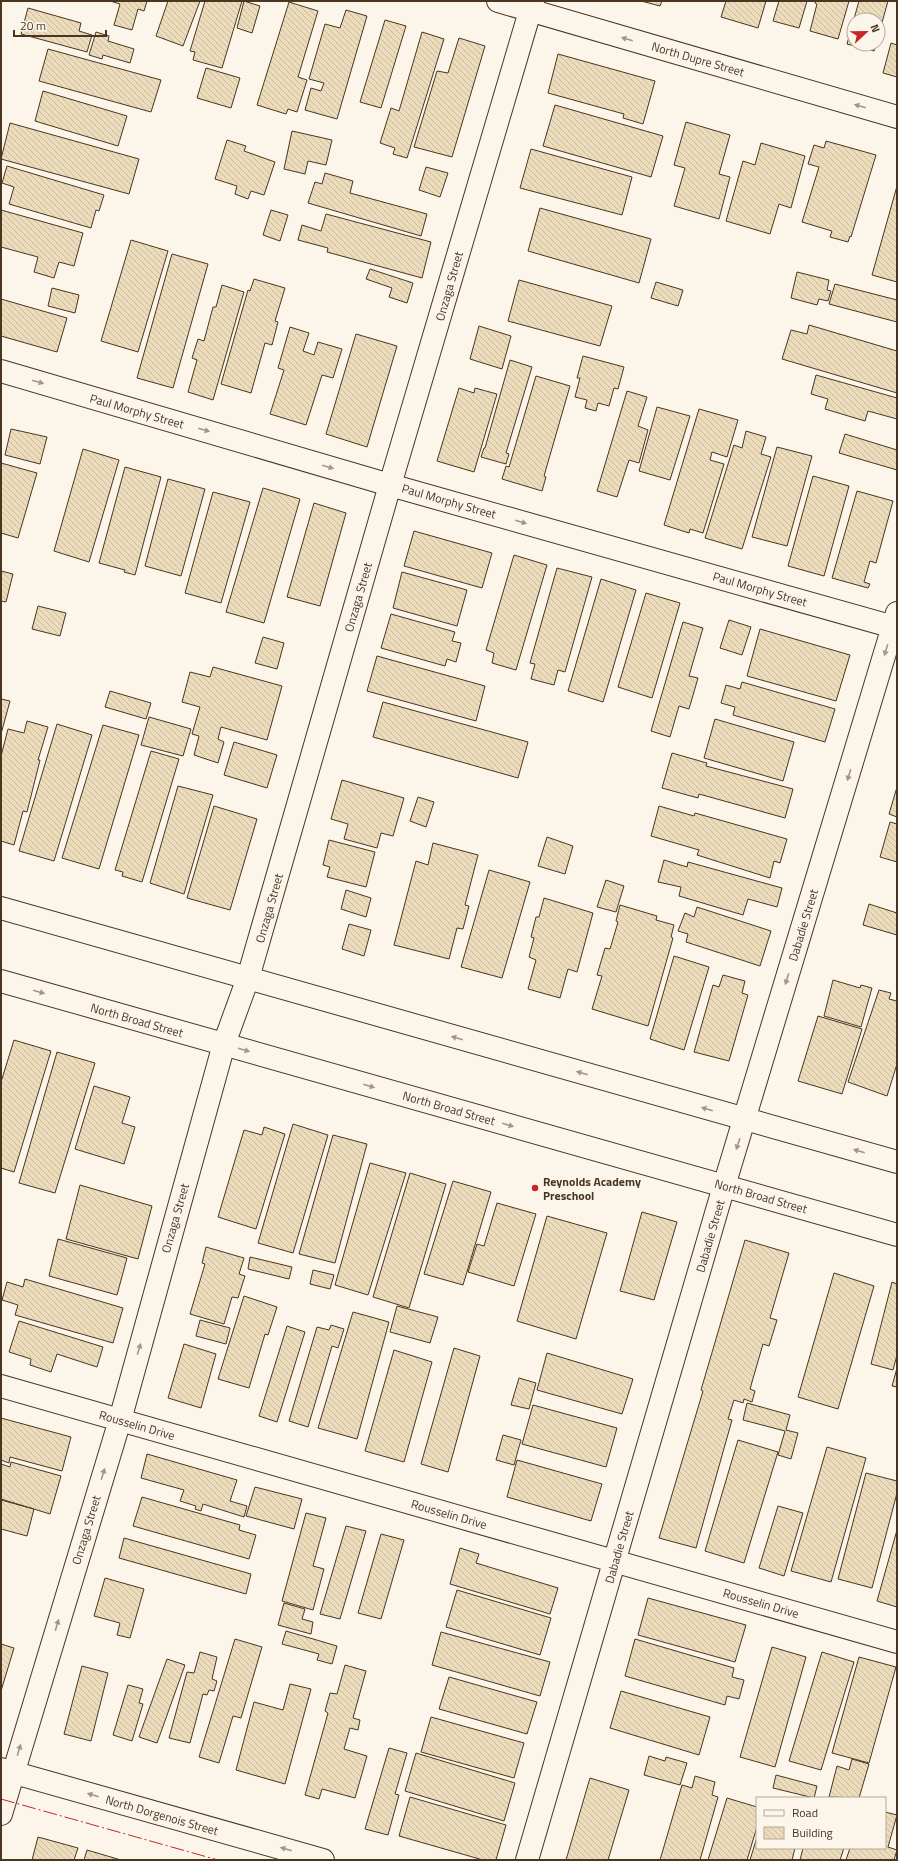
<svg xmlns="http://www.w3.org/2000/svg" width="898" height="1861" viewBox="0 0 898 1861" font-family="'Titillium Web',sans-serif">
<style>
.building{fill:url(#building-back-hatch);stroke:#4a3520}
.lines{fill:none;stroke-linecap:round;stroke-linejoin:round}
.street-casing{stroke:#4a3520;stroke-width:24}
.primary-casing{stroke:#4a3520;stroke-width:24}
.street{stroke:#fbf6e9;stroke-width:22}
.primary{stroke:#fbf6e9;stroke-width:22}
.power{stroke:#c62828;stroke-width:1;stroke-dasharray:14 3 2 3;stroke-linecap:butt}
.oneway{fill:#a29684}
.poi-dot{fill:#c62828;stroke:#fbf6e9;stroke-width:1.5}
.labels{text-anchor:middle;dominant-baseline:central;stroke-width:3;stroke-linejoin:round;paint-order:stroke}
.street-label{font-size:12px;fill:#4a3520;stroke:#fbf6e9}
.poi-label{font-size:12px;font-weight:bold;fill:#4a3520;stroke:#fbf6e9;text-anchor:start}
</style>
<defs>
<pattern id="building-back-hatch" width="6" height="6" patternUnits="userSpaceOnUse"><rect width="6" height="6" fill="#ecdcbc"/><path d="M-1 5l2 2M0 0l6 6M5-1l2 2" fill="none" stroke="#ccbda1"/></pattern>
</defs>
<rect width="100%" height="100%" fill="#fbf6e9"/>
<!-- building -->
<path class="building" d="M110,1H147L144,11L138,9L132,30L114,25L120,4Z
M168,1H200L183,46L156,36Z
M205,1H242L222,68L193,60L195,52L190,51Z
M244,1L260,6L252,33L237,28Z
M641,1H662L660,6Z
M726,1H766L758,28L721,17Z
M779,1H807L799,28L773,21Z
M815,1H849L838,39L810,31L817,4L815,3Z
M859,1H888L878,37V20H854V44H876L874,51L847,44Z
M289,2L318,11L298,77L307,80L297,112L288,109L286,114L257,105Z
M28,8L81,23L79,31L92,35L87,52L21,34Z
M346,10L367,16L337,119L305,110L311,88L321,91L324,83L309,79L325,24L340,28Z
M385,20L406,26L381,108L360,102Z
M96,32L109,36L108,41L134,49L130,63L103,55L102,59L89,55Z
M422,32L444,39L407,158L393,154L395,148L380,143L391,108L399,111Z
M459,38L485,46L452,157L414,147L437,71L448,73Z
M891,43L897,45V77L883,73Z
M48,49L161,80L151,112L39,81Z
M558,54L655,81L643,124L623,118L624,114L548,93Z
M206,68L240,78L231,108L197,98Z
M43,91L127,116L118,146L35,121Z
M555,105L663,136L651,177L543,146Z
M686,122L730,135L719,174L730,177L719,219L674,206L685,168L674,165Z
M10,123L139,159L129,194L1,159Z
M292,131L332,140L326,165L308,161L305,174L284,169Z
M227,140L246,146L244,151L275,162L264,195L251,191L248,199L235,194L237,186L215,179Z
M826,141L876,155L851,237L850,236L848,242L830,237L832,231L802,222L819,167L808,164L814,145L824,148Z
M761,143L805,156L791,208L779,204L770,234L726,221L743,161L755,165Z
M531,149L632,177L622,215L520,188Z
M7,166L104,195L99,211L96,210L91,228L9,204L14,187L2,183Z
M426,167L448,173L440,197L419,190Z
M325,173L353,181L350,193L427,214L421,236L308,203L315,182L322,184Z
M897,186V282L872,275Z
M540,208L651,239L639,283L528,251Z
M1,210L83,233L74,266L59,262L54,278L34,272L38,257L1,247Z
M271,210L288,215L280,241L263,235Z
M326,214L431,242L422,278L327,252L328,248L298,240L302,225L321,231Z
M131,240L168,251L138,352L101,341Z
M172,254L208,264L173,388L137,378Z
M370,269L413,283L407,303L389,297L392,288L366,279Z
M797,272L829,280L827,290L831,291L828,301L819,299L817,305L791,298Z
M254,279L285,288L275,321L278,322L272,345L265,343L251,393L221,384L248,290L250,291Z
M519,280L612,306L600,346L508,321Z
M656,282L683,290L678,306L651,298Z
M835,284L897,300V322L829,304Z
M222,285L244,292L213,400L188,392L197,360L192,358L198,339L204,341L213,307H216Z
M52,288L79,295L75,313L48,306Z
M1,299L67,318L57,352L1,336Z
M809,325L897,351V393L782,359L791,330L807,334Z
M479,326L511,336L502,369L470,359Z
M290,327L309,333L303,351L314,355L318,342L342,349L333,378L322,375L306,425L270,414L284,370L278,368Z
M356,334L397,346L367,447L326,434Z
M583,356L624,367L618,389L614,388L609,406L598,403L596,411L585,408L587,400L575,397L580,378H577Z
M510,360L532,367L506,453L509,454L506,464L481,457L484,448H485Z
M816,375L897,398V419L868,411L865,421L825,409L828,399L811,394Z
M536,376L570,386L544,476L546,477L542,491L502,479L506,466L509,467Z
M459,388L474,393L475,388L497,394L474,472L437,461Z
M627,391L647,397L638,426L648,430L639,463L629,460L617,497L597,491Z
M657,407L690,416L670,480L639,471Z
M699,409L738,420L727,457L712,452L710,460L724,464L703,533L690,529L689,533L664,525Z
M11,429L47,437L40,464L5,455Z
M746,431L766,437L761,454L771,457L742,549L705,538L734,445L742,448Z
M845,434L897,450V470L839,453Z
M777,447L812,456L787,546L752,537Z
M83,449L119,460L89,562L54,551Z
M1,463L37,473L18,538L1,533Z
M125,467L161,477L135,575L124,572L125,570L99,563Z
M813,476L849,486L824,576L788,566Z
M168,479L205,489L181,576L145,566Z
M263,488L300,499L264,623L226,612Z
M857,491L893,501L876,563L870,561L864,582L870,584L868,588L832,578Z
M213,492L250,502L221,603L185,593Z
M314,503L346,513L320,606L287,597Z
M414,531L492,553L482,588L404,566Z
M514,555L547,565L516,670L492,663L494,653L486,650Z
M557,568L592,577L565,672L558,670L554,685L531,679L535,664L530,663Z
M1,571L13,574L6,602L1,601Z
M402,572L467,590L457,626L393,608Z
M601,579L636,590L603,702L568,691Z
M646,593L680,603L652,698L618,687Z
M38,606L66,613L60,636L32,629Z
M391,614L455,632L452,641L461,643L456,662L447,659L445,666L381,648Z
M729,620L751,627L742,655L720,648Z
M683,622L703,628L689,676L698,678L689,709L679,706L670,737L651,731Z
M760,629L850,655L836,701L747,676Z
M263,637L284,643L277,669L255,663Z
M377,656L485,686L476,721L367,691Z
M213,667L282,686L267,740L221,727L218,739L224,742L218,763L194,755L199,736L192,734L200,707L182,702L190,672L210,677Z
M742,682L835,709L825,742L733,715L735,707L721,703L726,685L740,689Z
M110,691L151,703L146,719L105,707Z
M1,699L10,701L1,734Z
M383,702L528,742L518,778L373,737Z
M149,717L191,729L183,756L141,745Z
M715,719L794,742L783,781L704,758Z
M27,721L48,727L38,760H40L27,812L23,811L14,845L1,841V756L8,729L24,733Z
M57,724L92,735L54,861L19,851Z
M103,725L139,735L99,869L62,858Z
M234,742L277,755L267,788L224,775Z
M151,751L179,759L142,882L122,876L123,872L115,870Z
M672,753L707,763L706,766L793,789L785,818L699,794L698,798L662,788Z
M342,780L404,798L393,836L381,833L377,848L344,839L348,824L331,819Z
M178,786L213,795L184,894L150,883Z
M897,787V817L889,814Z
M418,797L434,802L426,827L410,821Z
M214,806L257,819L230,910L187,898Z
M659,806L694,816L695,813L787,839L780,863L774,861L770,878L697,855L699,850L651,836Z
M890,822L897,824V862L880,857Z
M547,837L573,846L565,874L538,866Z
M329,840L375,852L366,887L327,877L330,867L323,865Z
M433,843L478,855L465,905L469,906L463,929L457,928L449,959L394,945L416,861L428,865Z
M664,860L687,867L688,862L782,888L777,907L748,899L743,915L679,896L681,887L658,882Z
M489,870L530,882L502,978L461,967Z
M606,880L624,886L616,912L597,907Z
M346,890L371,898L366,917L341,909Z
M544,898L593,913L577,972L568,969L560,998L528,989L536,960L529,957L534,938L531,937L536,917H539Z
M869,904L897,913V935L863,925Z
M620,905L657,916L656,920L674,925L671,937L673,938L648,1026L592,1009L602,976L597,975L605,948L610,949L618,922L616,921Z
M697,907L771,931L760,966L686,942L688,934L678,931L685,913L694,917Z
M349,924L371,930L364,956L342,949Z
M674,956L709,967L684,1050L650,1039Z
M723,975L745,981L742,993L748,995L729,1061L694,1052L713,985L719,987Z
M833,980L860,988L861,985L872,988L861,1027L824,1016Z
M879,990L891,993L889,999L897,1001V1064L887,1096L848,1082Z
M818,1016L862,1029L842,1094L798,1081Z
M14,1040L51,1051L14,1172L1,1168V1082Z
M57,1052L95,1063L55,1193L19,1183Z
M94,1086L130,1097L122,1123L135,1127L124,1164L75,1149Z
M293,1124L328,1135L293,1253L258,1243Z
M264,1127L285,1134L256,1229L218,1217L244,1130L262,1135Z
M333,1135L367,1144L335,1263L299,1254Z
M370,1163L406,1173L368,1295L335,1285Z
M410,1173L446,1184L409,1308L373,1297Z
M453,1181L491,1192L463,1285L424,1274Z
M80,1185L152,1206L138,1259L66,1239Z
M497,1203L536,1214L514,1286L468,1272L477,1244L484,1246Z
M642,1212L677,1222L654,1300L620,1291Z
M547,1216L607,1233L576,1339L517,1321Z
M58,1239L127,1258L117,1295L49,1276Z
M745,1240L789,1253L770,1318L777,1320L769,1346L763,1344L750,1389L755,1391L752,1402L744,1399L743,1403L734,1400L728,1419L732,1420L696,1548L659,1538L703,1391L701,1390Z
M206,1247L244,1258L239,1274L245,1276L238,1298L232,1297L224,1324L190,1314L205,1264L202,1263Z
M250,1257L292,1267L289,1279L248,1269Z
M313,1270L334,1275L330,1289L310,1284Z
M834,1273L874,1286L838,1409L798,1397Z
M25,1279L123,1308L113,1343L15,1315L18,1305L2,1300L7,1282L23,1287Z
M892,1282L897,1284V1355L893,1370L871,1364Z
M244,1296L277,1307L268,1335L265,1334L249,1388L218,1379Z
M397,1306L438,1317L430,1343L390,1332Z
M353,1312L389,1322L357,1439L318,1428Z
M200,1320L230,1328L226,1344L196,1336Z
M19,1321L103,1347L97,1367L57,1354L51,1372L30,1365L31,1359L9,1352Z
M331,1325L344,1329L338,1348L332,1346L308,1427L289,1421L317,1327L329,1330Z
M287,1326L305,1332L277,1422L259,1416Z
M184,1344L216,1354L201,1408L168,1398Z
M454,1348L480,1356L448,1472L421,1464Z
M394,1350L432,1362L404,1462L365,1451Z
M547,1353L633,1379L622,1414L537,1390Z
M897,1368V1387L892,1386Z
M519,1378L536,1383L529,1409L511,1405Z
M747,1403L790,1415L786,1430L798,1433L791,1459L778,1455L785,1431L743,1420Z
M533,1405L617,1428L606,1467L522,1444Z
M1,1418L71,1437L62,1471L10,1457L9,1463L1,1460Z
M503,1435L521,1440L514,1465L496,1460Z
M738,1440L778,1452L744,1563L705,1551Z
M827,1447L866,1458L831,1582L791,1571Z
M147,1454L237,1480L230,1501L247,1506L244,1517L203,1504L201,1511L195,1509L196,1506L180,1501L184,1490L141,1478Z
M517,1460L602,1484L591,1521L507,1497Z
M11,1462L61,1476L50,1514L1,1499V1464L10,1467Z
M866,1473L897,1481V1493L872,1588L838,1579Z
M255,1487L302,1499L294,1529L246,1516Z
M142,1497L240,1525L239,1530L256,1535L249,1559L133,1526Z
M1,1500L34,1509L27,1536L1,1529Z
M778,1506L803,1513L784,1576L759,1568Z
M306,1513L326,1518L313,1566L324,1569L313,1610L282,1601Z
M346,1526L366,1531L340,1619L320,1614Z
M897,1530V1607L877,1601Z
M381,1534L404,1540L381,1619L358,1613Z
M124,1538L251,1574L246,1594L119,1558Z
M460,1548L479,1554L476,1563L558,1588L550,1614L450,1584Z
M105,1578L144,1589L130,1638L117,1635L120,1623L94,1616Z
M457,1590L551,1618L540,1655L446,1627Z
M648,1598L746,1625L735,1662L638,1635Z
M284,1603L305,1609L302,1619L313,1622L311,1634L278,1625Z
M286,1631L337,1646L332,1664L317,1660L319,1654L282,1644Z
M441,1632L550,1662L540,1696L432,1665Z
M235,1639L262,1647L241,1718L233,1716L219,1763L199,1757Z
M635,1639L734,1668L732,1677L744,1680L739,1699L727,1696L725,1705L625,1676Z
M1,1644L14,1648L1,1691Z
M772,1647L806,1657L775,1767L740,1757Z
M200,1652L217,1657L212,1679L217,1681L214,1691L209,1690L207,1695L203,1694L190,1743L169,1738L187,1672L194,1673Z
M822,1652L854,1662L821,1770L789,1761Z
M859,1657L896,1667L869,1763L832,1753Z
M167,1659L185,1665L157,1743L139,1737Z
M345,1665L366,1671L353,1718L360,1720L358,1730L350,1728L344,1749L367,1756L355,1798L322,1789L319,1799L305,1795L328,1713L325,1711L330,1693L337,1694Z
M82,1666L108,1673L91,1741L64,1734Z
M449,1677L537,1702L527,1734L439,1709Z
M290,1684L311,1689L285,1784L236,1770L254,1702L283,1710Z
M128,1685L143,1689L139,1703L143,1704L132,1741L113,1735Z
M621,1691L710,1717L699,1755L610,1728Z
M431,1717L524,1743L514,1778L421,1752Z
M389,1748L407,1753L395,1794L399,1795L388,1835L365,1829Z
M416,1753L515,1783L504,1821L405,1791Z
M649,1756L665,1761L666,1757L687,1763L680,1785L644,1775Z
M852,1759L869,1764L859,1798L829,1797L837,1766L849,1770Z
M776,1775L817,1786L814,1798L773,1788Z
M695,1776L715,1782L712,1795L718,1797L700,1860H660L682,1785L692,1788Z
M590,1778L629,1790L608,1860H566Z
M410,1797L506,1825L496,1860H483L399,1836Z
M727,1798L757,1807V1827L747,1860H708Z
M885,1812L897,1815L888,1847L897,1850L894,1860H846L850,1848H885Z
M38,1837L78,1848L74,1860H32Z
M757,1837V1848H795L792,1860H750Z
M803,1848H844L840,1860H800Z
M87,1850L121,1860H84Z"/>
<g class="lines">
<!-- street casing -->
<g class="street-casing">
<path id="street" d="M498,1L897,117
M1,371L390,485L897,628
M1,1386L897,1642
M1,1769L323,1860
M1,1814L120,1420L224,1044L248,978L390,485L533,1
M527,1860L724,1186L897,613"/>
</g>
<!-- primary casing -->
<g class="primary-casing">
<path id="primary" d="M1,908L897,1162
M1,981L897,1235"/>
</g>
<!-- street -->
<use href="#street" class="street"/>
<!-- primary -->
<use href="#primary" class="primary"/>
<!-- power -->
<path class="power" d="M1,1799L218,1860"/>
</g>
<!-- one-way arrows -->
<defs><path id="oneway-solid" d="M-6-.8H1V-3.2L6.5 0L1 3.2V.8H-6Z"/></defs>
<g class="oneway">
<use href="#oneway-solid" transform="translate(627 39) rotate(-164)"/>
<use href="#oneway-solid" transform="translate(860 106) rotate(-164)"/>
<use href="#oneway-solid" transform="translate(38 382) rotate(16)"/>
<use href="#oneway-solid" transform="translate(204 430) rotate(16)"/>
<use href="#oneway-solid" transform="translate(328 467) rotate(16)"/>
<use href="#oneway-solid" transform="translate(521 522) rotate(16)"/>
<use href="#oneway-solid" transform="translate(886 650) rotate(107)"/>
<use href="#oneway-solid" transform="translate(849 775) rotate(107)"/>
<use href="#oneway-solid" transform="translate(787 979) rotate(107)"/>
<use href="#oneway-solid" transform="translate(39 992) rotate(16)"/>
<use href="#oneway-solid" transform="translate(457 1038) rotate(-164)"/>
<use href="#oneway-solid" transform="translate(244 1050) rotate(16)"/>
<use href="#oneway-solid" transform="translate(582 1073) rotate(-164)"/>
<use href="#oneway-solid" transform="translate(369 1086) rotate(16)"/>
<use href="#oneway-solid" transform="translate(707 1109) rotate(-164)"/>
<use href="#oneway-solid" transform="translate(508 1125) rotate(16)"/>
<use href="#oneway-solid" transform="translate(738 1144) rotate(108)"/>
<use href="#oneway-solid" transform="translate(859 1151) rotate(-164)"/>
<use href="#oneway-solid" transform="translate(139 1349) rotate(-74)"/>
<use href="#oneway-solid" transform="translate(103 1474) rotate(-73)"/>
<use href="#oneway-solid" transform="translate(57 1625) rotate(-73)"/>
<use href="#oneway-solid" transform="translate(19 1750) rotate(-73)"/>
<use href="#oneway-solid" transform="translate(93 1795) rotate(-164)"/>
<use href="#oneway-solid" transform="translate(286 1849) rotate(-164)"/>
</g>
<!-- markers -->
<circle class="poi-dot" cx="535" cy="1188" r="4"/>
<g class="labels">
<!-- street labels -->
<g class="street-label">
<text transform="translate(698 59) rotate(16)">North Dupre Street</text>
<text transform="translate(449 286) rotate(-74)">Onzaga Street</text>
<text transform="translate(137 411) rotate(16)">Paul Morphy Street</text>
<text transform="translate(449 501) rotate(16)">Paul Morphy Street</text>
<text transform="translate(760 589) rotate(16)">Paul Morphy Street</text>
<text transform="translate(358 597) rotate(-74)">Onzaga Street</text>
<text transform="translate(269 908) rotate(-74)">Onzaga Street</text>
<text transform="translate(803 925) rotate(-73)">Dabadie Street</text>
<text transform="translate(137 1020) rotate(16)">North Broad Street</text>
<text transform="translate(449 1108) rotate(16)">North Broad Street</text>
<text transform="translate(761 1196) rotate(16)">North Broad Street</text>
<text transform="translate(175 1218) rotate(-74)">Onzaga Street</text>
<text transform="translate(710 1236) rotate(-74)">Dabadie Street</text>
<text transform="translate(137 1425) rotate(16)">Rousselin Drive</text>
<text transform="translate(449 1514) rotate(16)">Rousselin Drive</text>
<text transform="translate(86 1530) rotate(-73)">Onzaga Street</text>
<text transform="translate(619 1547) rotate(-74)">Dabadie Street</text>
<text transform="translate(761 1603) rotate(16)">Rousselin Drive</text>
<text transform="translate(162 1815) rotate(16)">North Dorgenois Street</text>
</g>
<!-- poi labels -->
<g class="poi-label">
<text x="543" y="1181">Reynolds Academy<tspan x="543" dy="14">Preschool</tspan></text>
</g>
</g>
<!-- border -->
<rect width="898" height="1861" fill="none" stroke="#4a3520" stroke-width="4"/>
<!-- legend -->
<rect x="756" y="1797" width="130" height="52" fill="#fbf6e9" stroke="#b4a999"/>
<rect x="764" y="1810" width="20" height="6" fill="#fbf6e9" stroke="#b4a999"/>
<text x="792" y="1817" font-size="12" fill="#4a3520">Road</text>
<rect x="764" y="1827" width="20" height="12" fill="url(#building-back-hatch)" stroke="#b4a999"/>
<text x="792" y="1837" font-size="12" fill="#4a3520">Building</text>
<!-- north arrow -->
<g transform="translate(866 32) rotate(68)"><circle r="19" fill="#fbf6e9" stroke="#b4a999"/>
<path d="M0-3L7 15L0 10L-7 15Z" fill="#c62828"/>
<text y="-6" font-size="11" font-weight="bold" text-anchor="middle" fill="#4a3520">N</text>
</g>
<!-- scale -->
<path d="M14 30v6h92v-6" fill="none" stroke="#4a3520" stroke-width="2"/>
<text x="20" y="30" font-size="12" fill="#4a3520" stroke="#fbf6e9" stroke-width="3" paint-order="stroke">20 m</text>
</svg>
